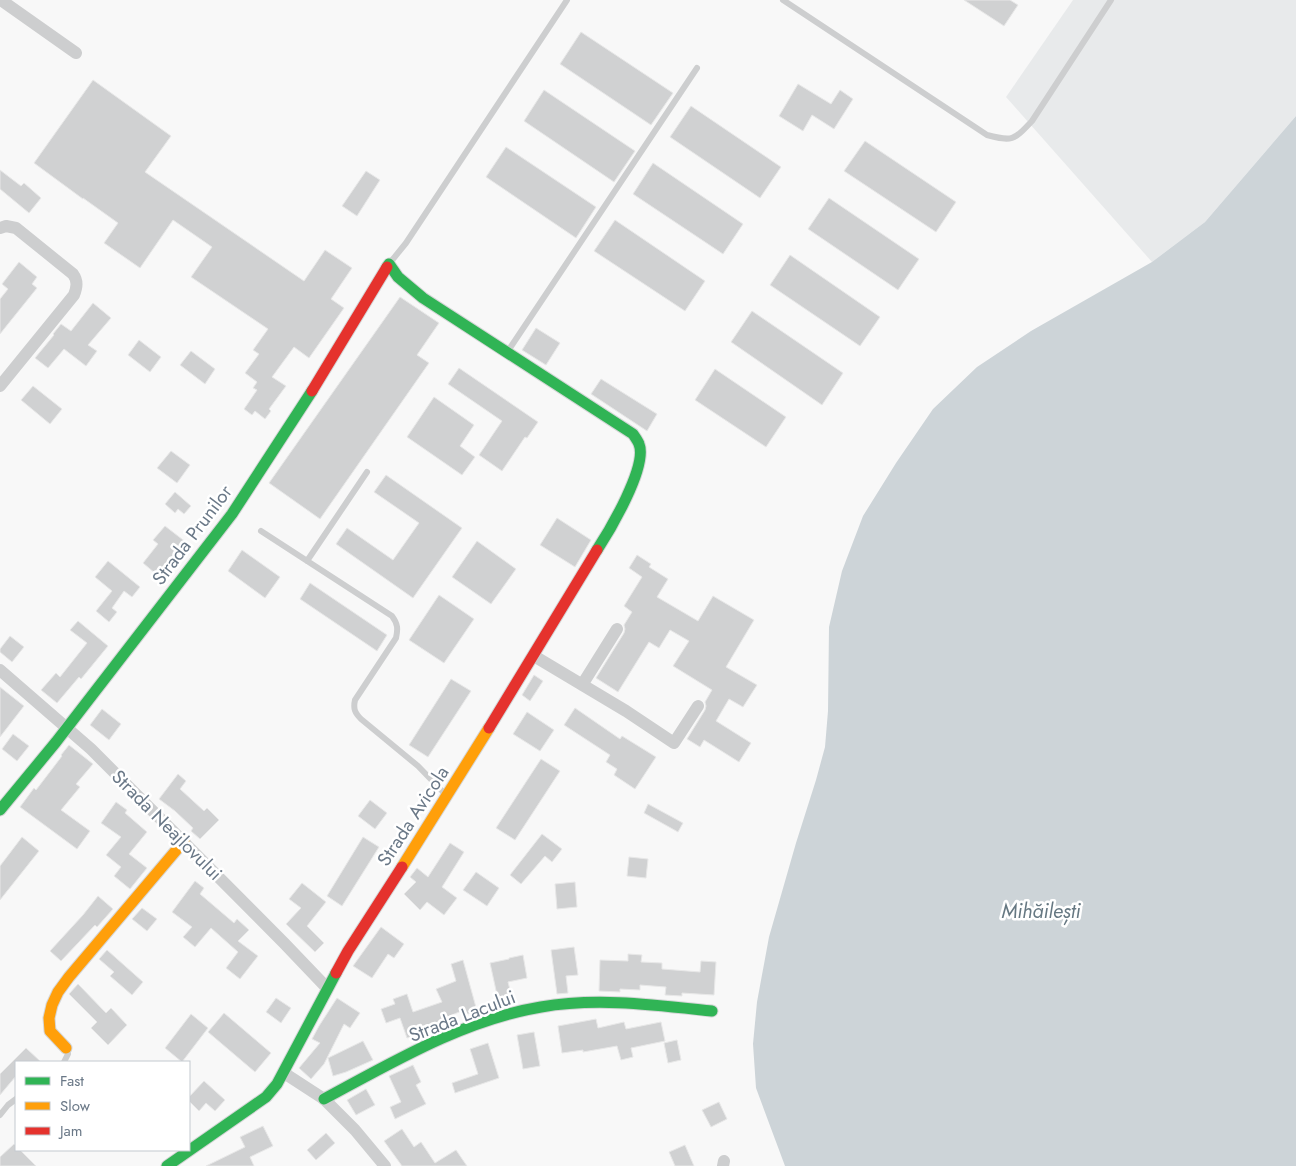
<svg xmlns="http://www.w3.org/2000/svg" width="1296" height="1166" viewBox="0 0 1296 1166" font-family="Jost,sans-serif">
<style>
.built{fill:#e8eaeb}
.water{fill:#cdd4d8}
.building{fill:#d0d1d2;stroke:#e8e8e8}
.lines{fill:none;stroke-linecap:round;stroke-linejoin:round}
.fast-casing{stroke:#d5d6d7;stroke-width:13}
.slow-casing{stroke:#d5d6d7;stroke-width:13}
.jam-casing{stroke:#d5d6d7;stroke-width:13}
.lane{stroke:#cdcecf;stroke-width:6}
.street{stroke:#cdcecf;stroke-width:12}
.fast{stroke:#30b455;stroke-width:11}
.slow{stroke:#ff9f0a;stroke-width:11}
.jam{stroke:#e5322d;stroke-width:11}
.labels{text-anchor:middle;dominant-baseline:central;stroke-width:5;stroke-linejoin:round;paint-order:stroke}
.street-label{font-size:19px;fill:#6a7887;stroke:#fff}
.water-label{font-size:20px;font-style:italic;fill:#667882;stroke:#fff}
</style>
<rect width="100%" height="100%" fill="#f8f8f8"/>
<!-- built -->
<path class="built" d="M1073,0H1296V116L1205,222L1152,262L1006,97Z"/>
<!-- water -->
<path class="water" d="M1296,116V1166H785L756,1088L753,1044L757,1002L769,937L796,843L816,780L825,747L828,711L829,627L842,571L863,516L896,463L933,409L977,367L1031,331L1152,262L1205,222Z"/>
<!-- building -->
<path class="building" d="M964,0H1010L1018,5L1004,26Z
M581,32L673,93L651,125L560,64Z
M93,80L171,136L145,172L304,281L325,250L352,268L331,299L344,308L309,358L294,347L272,377L286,386L269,409L271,411L265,419L255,411L252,415L244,409L257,390L253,388L257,382L245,373L259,354L253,350L268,329L191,277L212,247L173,220L140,268L104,243L118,223L83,198V199L34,163Z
M798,84L831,104L840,90L853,99L834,129L812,115L803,131L779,116Z
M544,90L635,151L614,182L524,121Z
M691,106L781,167L760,198L670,137Z
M865,141L956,202L936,232L844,171Z
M506,147L596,207L576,238L486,177Z
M653,163L743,224L723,254L633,194Z
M0,170L21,186L24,183L41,198L29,213L0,189Z
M366,171L380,180L357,216L342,206Z
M829,198L919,259L898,290L808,229Z
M615,220L705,281L685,311L594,251Z
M790,255L880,317L860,346L770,285Z
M19,262L37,277L32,284L37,288L0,334V299L8,289L2,284Z
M400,297L439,323L417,355L429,363L320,519L269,483Z
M93,303L111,318L88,345L97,351L86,366L64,349L48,368L35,358L54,335L53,334L61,324L71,331Z
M752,311L843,373L822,405L731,342Z
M536,328L560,343L546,365L522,350Z
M139,340L161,357L150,372L128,355Z
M191,351L215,369L205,384L180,365Z
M459,368L538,422L527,438L525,437L502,471L479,455L502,421L448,384Z
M715,369L786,417L766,447L695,400Z
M601,379L657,414L647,431L591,394Z
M33,386L62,409L50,424L21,400Z
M434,397L474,425L460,446L475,457L462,475L407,437Z
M171,451L190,465L177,483L157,468Z
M386,475L462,528L413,598L336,544L347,528L393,560L419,523L374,492Z
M175,492L191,506L184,514L178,509L175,513L165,504Z
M557,518L591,540L575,567L540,545Z
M165,526L187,543L169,566L171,567L162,579L143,563L158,544L153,540Z
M477,541L516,569L491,604L452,577Z
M242,550L280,577L265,598L228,571Z
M637,555L651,564L649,567L668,579L657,597L698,621L713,596L754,620L726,667L757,685L743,707L729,699L716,721L751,743L739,762L704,740L700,747L687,739L705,710L706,706L705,702L712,690L673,666L689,641L670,630L659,648L649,642L618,692L596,678L624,633L625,629L624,625L632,612L624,606L642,577L629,568Z
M108,561L140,587L132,597L124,591L112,608L117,612L109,622L96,611L112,591L95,577Z
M310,583L387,635L377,651L300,599Z
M439,595L474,619L444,663L409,640Z
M78,621L108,646L81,679L79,677L57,703L41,690L56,673L60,677L87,643L70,630Z
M10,636L24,647L12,662L0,652V649Z
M534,675L543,681L530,701L522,695Z
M451,679L471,691L428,757L409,745Z
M0,687L24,706L0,737Z
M575,708L620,739L622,736L656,757L635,789L614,775L617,769L606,762L610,755L564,725Z
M102,709L121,724L109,740L90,725Z
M527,712L554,730L540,751L513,734Z
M13,734L29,746L17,761L2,749Z
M69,745L93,764L76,784L80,787L61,810L90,831L77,849L20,807L34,788L36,790L62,756L61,755Z
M541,759L560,771L515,840L496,828Z
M178,774L186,781L180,789L204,811L207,808L219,820L200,839L191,831L193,828L175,811L159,799Z
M370,800L387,813L375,829L358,816Z
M116,802L127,810L125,813L147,832L129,854L147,868L130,889L114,876L121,867L106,855L121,837L101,823Z
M648,804L683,823L678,832L644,813Z
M542,834L562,849L552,862L545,856L521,884L510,875Z
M22,837L39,851L0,900V866Z
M363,837L379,847L342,906L327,896Z
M450,843L464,852L442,887L457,898L444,915L427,902L420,910L404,894L416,882L410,877L417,868L428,877Z
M629,857L648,859L646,878L627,876Z
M476,872L499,888L487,906L463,890Z
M195,881L204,888L200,894L234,923L237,919L249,930L238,941L258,956L240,979L226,968L238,952L211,928L195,947L183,937L192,927L172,912Z
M575,882L577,907L557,909L555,884Z
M302,883L326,902L307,926L324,943L315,952L286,924L301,908L289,899Z
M98,896L113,909L97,927L95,925L61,961L50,951L83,915Z
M142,908L157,919L147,931L132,919Z
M381,927L404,944L394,958L388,954L372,978L353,966Z
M574,947L578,975L566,976L568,993L557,994L551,950Z
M107,950L143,982L132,995L110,976L114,972L99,959Z
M628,954L642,955L641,962L662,963V969L700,972L701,961L716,962L714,995L682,993V996L665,995L666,987L640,985V990L620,989V992L599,991L600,960L628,961Z
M523,955L527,978L508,982L513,1001L499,1004L490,963L509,959V958Z
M463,960L477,1011L465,1015L464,1010L440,1020L442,1025L407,1038L400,1018L386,1023L381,1009L395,1004L393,999L407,994L413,1012L442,1002L436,989L456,981L451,964Z
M78,984L106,1013L111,1008L127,1025L108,1045L91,1028L97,1022L69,994Z
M276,998L291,1008L281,1023L266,1012Z
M337,998L360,1013L350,1028L344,1024L324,1064L311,1079L299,1068L320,1043L312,1039L319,1026Z
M224,1013L271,1053L255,1072L208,1032Z
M191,1014L208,1028L182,1062L165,1048Z
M596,1019L598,1028L624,1022L626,1029L661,1022L665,1041L631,1048L633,1057L621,1060L617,1046L583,1052V1050L562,1053L558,1026Z
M534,1032L540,1066L523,1069L517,1035Z
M677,1040L681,1060L668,1063L664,1043Z
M363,1041L373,1060L346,1072L333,1076L328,1058Z
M488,1043L499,1078L455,1093L452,1083L478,1074L470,1049Z
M26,1048L41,1062H16V1076L0,1095V1074Z
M413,1065L421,1082L416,1085L426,1104L395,1119L390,1107L401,1102L389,1076Z
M204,1081L225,1100L215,1111L206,1103L199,1111L189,1101V1097Z
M366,1089L375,1105L356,1115L347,1100Z
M719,1102L727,1119L711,1127L702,1110Z
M263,1126L273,1146L250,1157L254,1166H206L245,1147L240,1137Z
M402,1129L414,1147L421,1142L435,1163L456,1150L467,1166H402L384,1141Z
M326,1133L335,1143L316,1160L307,1150Z
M14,1144L16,1146V1150H20L36,1166H0V1157Z
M685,1145L694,1166H675L669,1152Z"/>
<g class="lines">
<!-- fast casing -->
<g class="fast-casing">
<path id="fast" d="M387,267L389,264L398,277L423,298L633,434C635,437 638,441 639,444C648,466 610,530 597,550
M0,810L56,742L232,514L312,391
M324,1099C393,1062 463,1020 541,1007C597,997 656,1005 712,1011
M167,1166L266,1097L277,1084L336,973"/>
</g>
<!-- slow casing -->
<g class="slow-casing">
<path id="slow" d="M402,867L489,728
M66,1048L50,1031L49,1018L52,1005L58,992L69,977L184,841"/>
</g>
<!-- jam casing -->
<g class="jam-casing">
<path id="jam" d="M312,391L387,267
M489,728L597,550
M336,973L348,951L402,867"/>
</g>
<!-- lane -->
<path class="lane" d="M783,0L987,135C1013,142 1014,140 1032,121L1111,0
M389,264L406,243L567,0
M508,351L697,68
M261,531L392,616C398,624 398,629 396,638L355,700C353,709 355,713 361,719L418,766L446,795
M307,561L367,472
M64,1062L68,1054L67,1050
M0,1115L8,1105L16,1099"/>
<!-- street -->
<path class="street" d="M1,0L76,53
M0,228L6,226L16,228L73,274C78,281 77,287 74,295L0,386
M534,656L626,711L674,743L698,706
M0,670L91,749L284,943L327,988
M582,685L617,629
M284,1073L324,1099L355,1130L385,1166
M723,1166L724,1161"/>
<!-- fast -->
<use href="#fast" class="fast"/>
<!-- slow -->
<use href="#slow" class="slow"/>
<!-- jam -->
<use href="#jam" class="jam"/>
</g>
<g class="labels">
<!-- street labels -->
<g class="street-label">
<text transform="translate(192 535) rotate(-53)">Strada Prunilor</text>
<text transform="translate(413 816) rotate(-57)">Strada Avicola</text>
<text transform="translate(167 825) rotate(45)">Strada Neajlovului</text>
<text transform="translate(462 1016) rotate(-21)">Strada Lacului</text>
</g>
<!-- water labels -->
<g class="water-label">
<text x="1041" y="911">Mihăilești</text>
</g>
</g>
<!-- legend -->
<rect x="15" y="1061" width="175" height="90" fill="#ffffff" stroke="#c3c9cf"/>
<rect x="25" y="1077" width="25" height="8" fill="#30b455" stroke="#c3c9cf"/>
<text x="60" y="1086" font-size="15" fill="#6a7887">Fast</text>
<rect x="25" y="1102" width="25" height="8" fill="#ff9f0a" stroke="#c3c9cf"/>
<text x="60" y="1111" font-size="15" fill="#6a7887">Slow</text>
<rect x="25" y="1127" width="25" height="8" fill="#e5322d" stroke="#c3c9cf"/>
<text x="60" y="1136" font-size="15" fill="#6a7887">Jam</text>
</svg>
